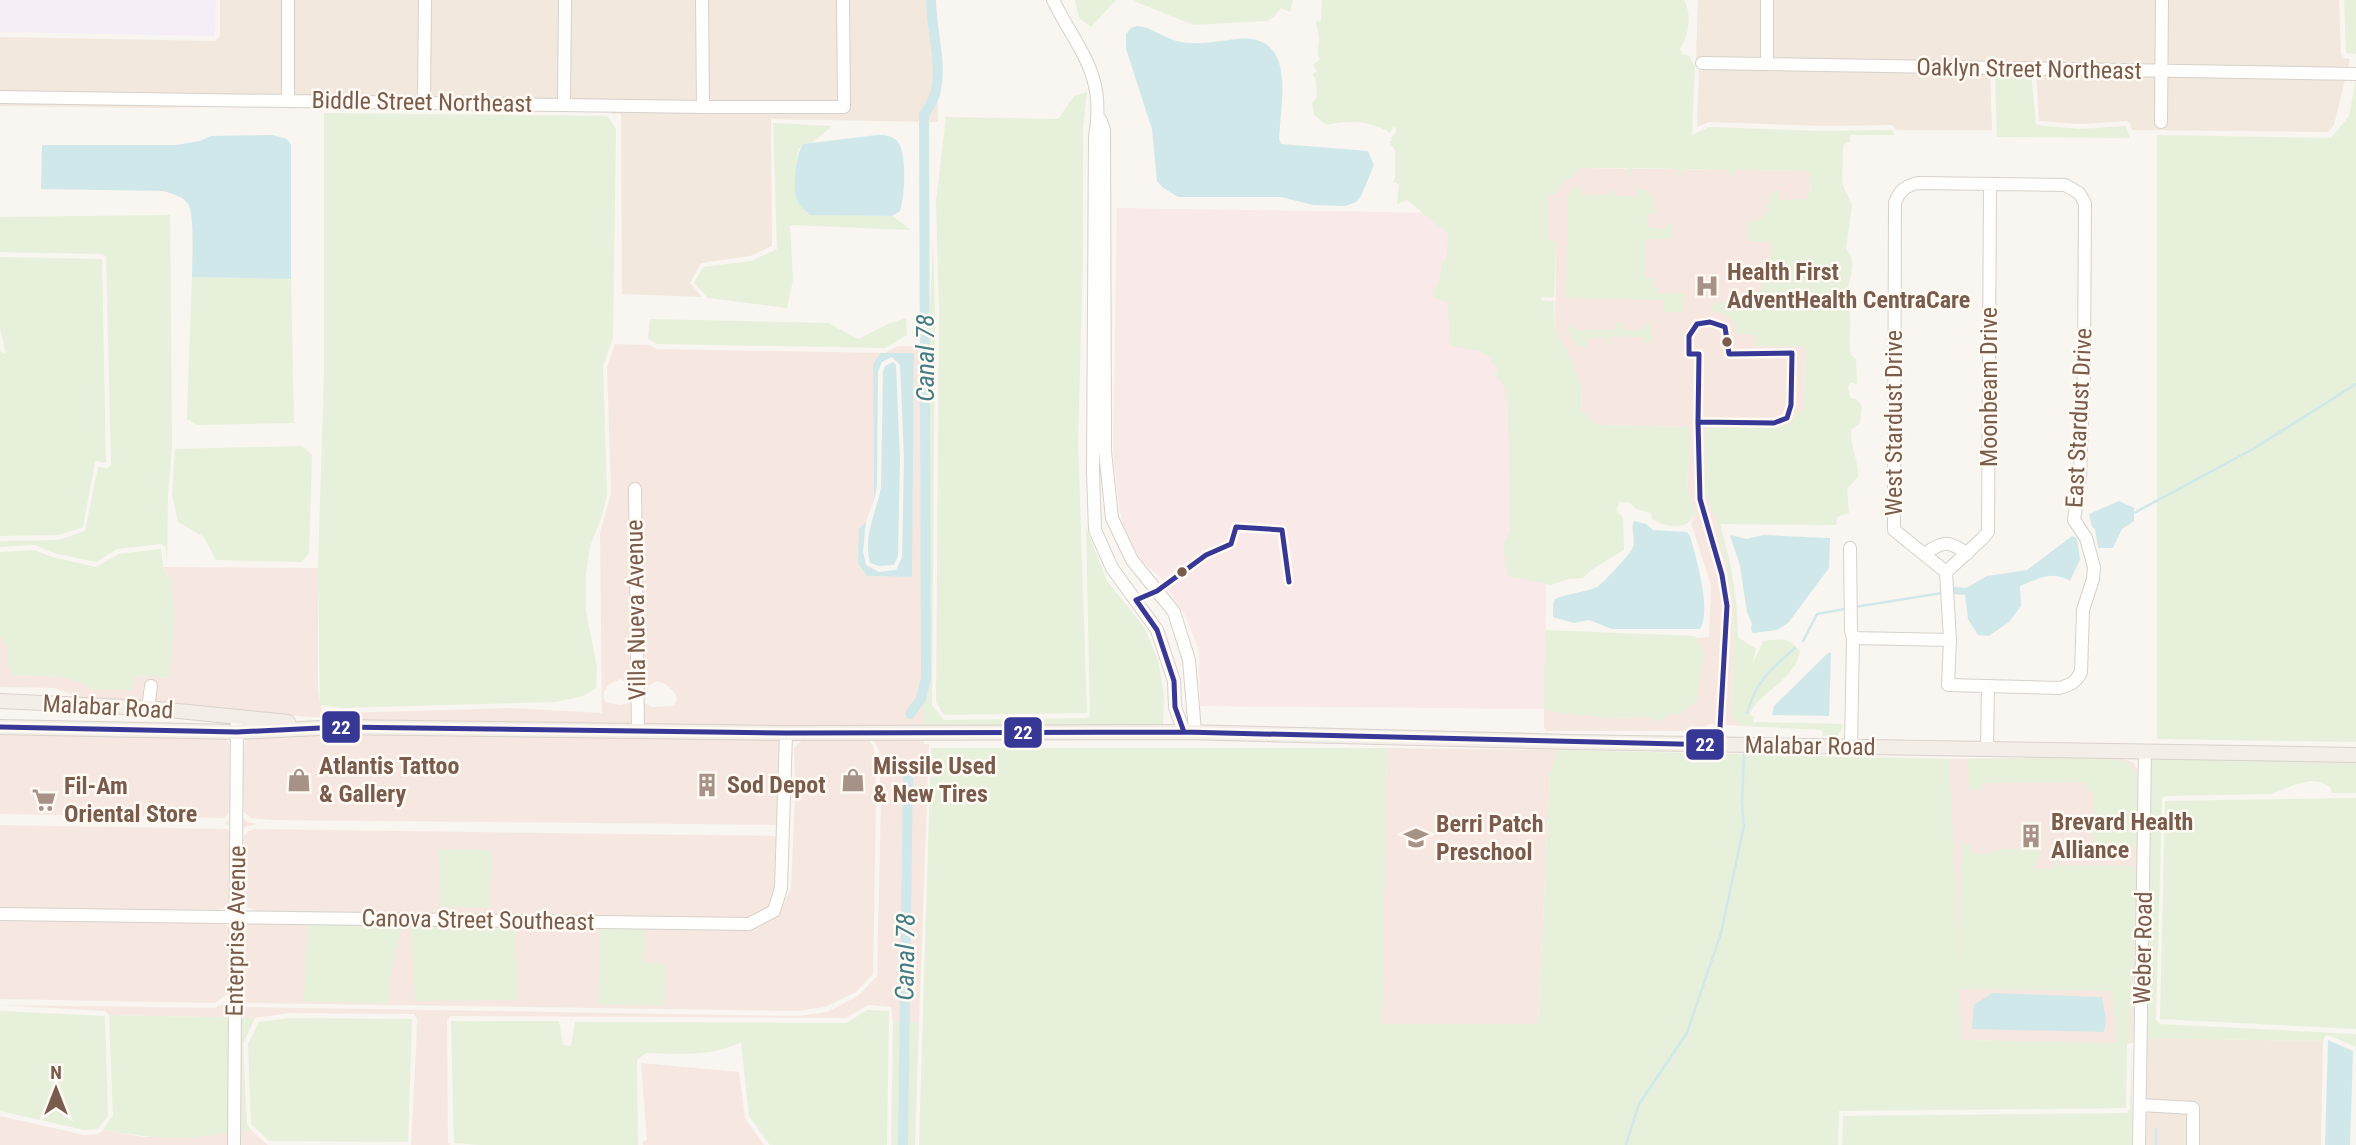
<svg xmlns="http://www.w3.org/2000/svg" width="2356" height="1145" viewBox="0 0 2356 1145" font-family="'Roboto Condensed',sans-serif">
<style>
.residential{fill:#f2e8de}
.commercial{fill:#f6e8e1;fill-rule:evenodd}
.education{fill:#f6eef6}
.medical{fill:#fae9e9}
.green{fill:#e7f0db;fill-rule:evenodd}
.water{fill:#d0e8ea}
.lines{fill:none;stroke-linecap:round;stroke-linejoin:round}
.stream{stroke:#d0e8ea;stroke-width:2.5}
.canal{stroke:#d0e8ea;stroke-width:10}
.minor-casing{stroke:#d7d1cb;stroke-width:14}
.major-casing{stroke:#dad1cc;stroke-width:16}
.minor{stroke:#fefefd;stroke-width:12}
.major{stroke:#f3eee8;stroke-width:14}
.bus-1-casing{stroke:#fffaf3;stroke-width:10}
.bus-1{stroke:#373896;stroke-width:5}
.bus-dot{fill:#7a5c4d;stroke:#fffaf3;stroke-width:2.5}
.labels{text-anchor:middle;dominant-baseline:central;stroke-width:5;stroke-linejoin:round;paint-order:stroke}
.street-label{font-size:24px;fill:#7a5c4d;stroke:#fffaf3}
.poi-label{font-size:24px;font-weight:bold;fill:#7a5c4d;stroke:#fffaf3;text-anchor:start}
.water-label{font-size:26px;font-style:italic;fill:#437c86;stroke:#fffaf3}
.line-badge{stroke:#fffaf3;stroke-width:2.5}
.badge-label{font-size:19px;text-anchor:middle;font-weight:bold;fill:#fff}
</style>
<rect width="100%" height="100%" fill="#f9f5f0"/>
<!-- residential -->
<path class="residential" d="M220,0H935L938,122L771,119L772,246L750,256L701,263L690,283L702,297L622,294L621,114H612L610,111L311,105L156,108L0,106V37L215,41L220,36Z
M1698,0H2339L2341,54L2344,58L2350,59L2334,125L2328,132L2132,130L2130,123L2126,121L2080,124L2039,121L2036,71L1990,73L1992,130H1897L1892,125L1822,126L1709,122L1697,127L1699,67L1696,61Z
M2147,1038L2323,1041L2321,1145H2144Z"/>
<!-- commercial -->
<path class="commercial" d="M1578,168L1809,171L1812,203L1772,346L1805,347L1804,427L1773,429L1709,427L1706,430L1705,492L1716,520L1734,602L1732,715L1734,720L1743,726L1709,724L1699,731H1547L1544,728V708L1609,718L1643,717L1660,721L1668,715L1680,714L1696,638L1709,637L1711,585L1691,523L1695,514L1687,486L1691,432L1687,427L1598,425L1592,422L1582,412L1581,386L1568,353L1555,331L1556,242L1548,240V195L1556,194L1557,189Z
M615,344L649,345L657,349L885,353L898,346H928L924,458L925,519L922,526L923,726L786,727L327,720L326,711L344,713L510,708L602,713L600,533L611,493L607,367ZM881,353L914,354L911,577L867,576L859,529L866,521L874,500L873,364ZM621,679L633,687L632,702L620,705L605,702L603,694L608,685ZM657,681L665,684L675,693L677,700L673,706L651,707L642,701L641,695L646,687Z
M163,567L318,568V690L323,718L84,699L54,688L0,687V637L9,647L7,666L14,675L63,677L80,682L94,690H131L133,676L168,678L171,579Z
M0,731L219,733L228,741L232,752L231,808L225,818L0,814Z
M256,733L777,739L782,745L777,825L271,820L251,818L244,812L243,802V752L245,741Z
M873,738H924V744H929L919,1023L893,1022L891,1007L868,1005L846,1018L451,1016L447,1021L448,1142L450,1145H411L416,1048L417,1019L414,1014L289,1013L255,1018L109,1015L105,1011L0,1005L215,1008L230,1000L234,932L226,913L233,906L235,830L229,825L222,823L131,822L225,823L233,817L241,816L248,822L257,824L245,827L240,833L241,907L246,912L240,923L239,1002L243,1007L798,1016L827,1012L858,996L877,976L881,800L879,751Z
M804,739H868L873,746L875,753L876,800L873,974L856,992L825,1007L798,1011L251,1003L245,1002L243,999L241,930L250,921L747,928L779,913L791,888L795,798L794,748Z
M1387,748L1557,750L1550,775L1538,1024H1381Z
M2119,757L2134,763L2139,772L2135,1042L2127,1044L1961,1040L1949,759Z
M0,825L227,829L231,833V899L224,908L218,910L0,908Z
M255,829L774,836L781,842L773,903L763,912L747,918L260,912L247,907L243,899V837L248,831Z
M0,917L222,922L229,928L230,933V992L215,1003L0,999Z
M641,1063L739,1072L745,1118L764,1145H643V1141L647,1140Z
M0,1116L84,1135L98,1134L103,1130L143,1137H197L229,1130L252,1131L268,1145H0Z"/>
<!-- education -->
<path class="education" d="M0,0H216L215,36L0,32Z"/>
<!-- medical -->
<path class="medical" d="M1117,208L1440,213L1507,357L1546,569L1545,709L1200,706L1199,649L1185,615L1161,578L1142,561L1125,532L1119,507L1113,449Z"/>
<!-- green -->
<path class="green" d="M1075,0H1116L1091,27L1079,18Z
M1136,0H1293L1290,12L1281,8L1274,17L1267,21L1193,25L1134,1Z
M1322,0H1684C1692,14 1689,36 1680,48L1682,54L1689,56L1695,67L1692,135L1709,127L1821,131L1892,130L1895,135H1850V142L1844,144L1843,148L1842,183L1852,205L1846,249C1860,263 1846,282 1847,298C1847,304 1850,309 1850,315C1851,329 1848,341 1851,355L1856,359L1857,385L1851,382L1848,386L1850,398L1856,399L1862,406L1860,423L1851,430C1850,447 1859,461 1858,477L1847,489L1849,513L1837,517L1836,525L1720,524C1731,561 1738,598 1738,637L1756,649L1752,665L1763,641C1780,639 1790,636 1800,652C1795,680 1754,696 1750,715L1754,716L1753,722L1842,724L1843,728L1837,736H1823L1822,730L1743,726L1734,720L1732,715L1734,602L1716,520L1705,492V433L1709,427H1779L1791,423L1798,411H1804L1805,347L1757,346L1756,335L1738,334C1735,319 1728,312 1712,311L1713,303H1726V311L1733,312V304L1729,303V294L1756,295V292L1761,291L1762,279H1772V242L1748,241V222C1772,219 1765,206 1773,191L1780,190V200L1807,199V193L1811,189L1809,171L1734,170L1732,178L1730,177L1728,170L1683,169L1681,177L1679,176L1677,169L1632,168L1630,176H1628L1627,168H1578L1576,175C1567,178 1558,185 1556,194L1548,195V240L1556,242L1554,298L1541,297V300L1554,301L1555,331L1568,353L1581,386L1582,412L1598,425L1687,427L1691,432L1687,486L1695,514C1687,531 1667,528 1652,519L1651,513L1636,509L1630,503L1620,502L1616,510L1623,518L1624,550L1591,570L1583,578L1568,579L1550,585L1508,576L1504,554V542L1510,530L1508,406L1504,386L1495,375L1498,369L1491,363V358L1478,351L1451,346L1447,302L1433,298L1434,290L1439,281L1442,262L1446,261L1448,234L1407,200L1397,204L1399,184L1393,182L1395,178V150L1389,142L1392,140L1391,138L1397,131L1396,128L1393,127L1390,133C1372,120 1347,120 1326,125L1314,115L1312,102L1317,97L1316,81L1313,74L1317,71L1313,65L1320,59C1315,49 1321,42 1318,33C1318,29 1316,25 1316,22L1321,21Z
M2344,0H2356V54L2346,53Z
M2031,71L2036,125L2080,129L2126,126L2130,138L1997,137L1995,73Z
M2356,79V742L2157,739V135L2331,138L2349,116Z
M1087,92L1083,128V261L1078,442L1087,713L944,715L936,702L939,312L936,201L946,117L1058,119L1074,96Z
M324,113L607,116L616,129L613,338L603,366L607,494L602,516L590,546L586,573V611L597,668L596,688L584,696L555,702L343,708L320,705L318,568L324,372Z
M773,123L832,126L813,142L803,144L798,150C795,173 790,199 810,215L892,216L911,230L790,225L793,280L787,308L708,298L694,283L703,267L751,261L777,249Z
M1581,187L1582,195H1609L1611,187L1614,196H1637V189C1652,187 1655,201 1655,214H1648L1647,227L1666,229V224H1672V239H1645V278H1654L1653,287L1657,288V293H1685L1683,312H1664V300L1566,298L1568,196L1574,188Z
M170,215L172,447L168,495L167,563L166,547L162,544L117,549L96,562L54,553L35,545L0,547V541L59,540L85,531L98,467L107,468L111,465L106,256L102,254L0,252V217Z
M933,239L935,312L932,705L944,720L1087,718L1090,716L1086,527L1107,581L1144,627L1158,660L1164,695L1163,726H923L922,526L925,519L924,458Z
M0,257L102,259L106,463L95,461L83,527L59,535L0,536V351L6,354L0,329Z
M192,277L291,279L294,423L198,425L187,419Z
M906,318L907,335L885,348L657,344L648,338L650,319L828,323L858,339L888,324Z
M1616,322L1622,323L1623,330H1645L1646,322L1652,325L1651,340L1645,344L1643,337L1612,336L1611,344H1608L1606,336L1586,339L1588,345L1585,348L1576,345L1567,329L1571,324L1574,330H1615Z
M302,446L312,455L309,553L301,562L216,560L204,537L178,522L172,495L175,449Z
M161,549L163,568L171,579L175,616L169,678L134,676L131,690H93L80,682L63,677L14,675L7,666L8,647L0,637V552L35,550L52,557L96,567L119,554Z
M1545,630L1695,636L1704,653L1696,702L1680,714L1668,715L1660,721L1643,717L1609,718L1552,712L1544,708Z
M931,748H1387L1382,1024H1538L1550,775L1557,750L1949,759L1959,968L1961,844H1969L1970,852L1984,854L2002,849H2040V856L2033,868L2051,869L2060,856L2058,865L2132,866L2137,872L2129,1043L2127,1044L2126,1108L1839,1111L1838,1145H919ZM1960,989L2112,991L2117,1043L1961,1040Z
M2151,757L2356,761V793H2332L2330,787L2321,782L2311,781L2296,784L2271,794L2165,796L2162,798L2156,1019L2160,1024L2356,1034V1047L2328,1035L2325,1036L2323,1041L2147,1038Z
M2089,758L2127,761L2137,776V829L2135,847C2121,850 2089,861 2083,843H2093L2094,792L2085,791V782L1981,783V790H1969L1968,759Z
M2356,798V1029L2160,1019L2165,801Z
M438,849L492,850L489,908L441,907Z
M315,923L402,924L389,984L388,1004L304,1001L307,927Z
M411,925L515,926L518,1000L415,1001Z
M600,927L645,928L644,962L666,965L664,1006L598,1004Z
M867,1010L889,1011L887,1145H770L749,1116L741,1042C713,1057 677,1054 646,1053L637,1060L638,1145H480L454,1143L451,1021H559L563,1045L571,1046L575,1022L847,1023Z
M0,1011L105,1016L108,1116L98,1129L84,1130L0,1111Z
M109,1015L255,1018L243,1044L247,1124L252,1131C231,1131 218,1135 197,1137C166,1140 134,1135 103,1130L113,1115Z
M289,1018L412,1019L408,1142L269,1141L251,1124L248,1044L259,1022Z
M893,1022L919,1023L915,1145H891Z
M2132,1048V1145H1842L1843,1116L2127,1113L2130,1108Z"/>
<!-- water -->
<path class="water" d="M1137,26C1152,27 1163,38 1177,41C1196,46 1218,41 1237,39C1297,33 1281,100 1279,139L1281,144L1368,151L1374,165L1361,196L1356,202L1345,206L1313,205L1281,197H1178L1162,187L1157,181L1152,129L1126,49V34L1131,28Z
M273,135L287,139L291,145V279L192,277C192,263 195,213 188,204C183,196 172,194 163,191L41,189L42,145H176L200,141L211,136Z
M877,135C885,135 892,135 898,142C907,154 905,196 900,211L892,216L810,215C804,210 797,204 796,196C793,185 796,153 803,144Z
M881,353H914L912,577L867,576L858,563L859,529L866,521L863,551L866,565L879,572L896,570L902,557L904,459L900,365L892,357L882,362L878,372L877,486L874,500L873,364Z
M893,362L896,365L900,459L898,556L894,565L879,566L870,563C863,533 876,515 881,487L883,372L885,366Z
M2119,501L2134,508V521L2122,529L2113,548H2098L2095,529L2092,527L2089,514Z
M1634,521L1646,524L1653,530L1687,532L1690,536C1696,558 1712,609 1700,629H1612L1589,620L1574,623L1553,617V604L1555,599C1568,593 1584,593 1597,587C1602,584 1631,554 1633,547C1636,539 1630,528 1634,521Z
M1730,535L1747,539L1763,535L1830,538L1829,568L1788,623L1777,630L1753,633L1751,629L1752,624L1747,612L1740,566Z
M2072,536L2077,538L2080,560L2070,581C2050,570 2039,579 2020,586L2021,606L2009,622L1989,636L1978,635L1968,619L1965,595L1954,594L1953,587L1966,588L1987,576L2027,570Z
M1828,653H1831L1829,716L1772,715L1774,706Z
M1992,993L2102,997L2106,1019L2104,1032L1972,1029L1974,1005Z
M2328,1040L2353,1051L2350,1145H2325Z"/>
<g class="lines">
<!-- stream -->
<path class="stream" d="M2134,513L2253,449L2356,384
M1855,607L1942,593
M1803,641L1817,614L1845,609
M1747,713C1757,680 1770,670 1795,648
M1626,1145L1639,1104L1687,1033L1721,933L1744,826L1742,803L1744,754
M2156,1145V1129"/>
<!-- canal -->
<path class="canal" d="M910,714L921,699L926,678L924,115C928,108 935,99 936,90C942,62 931,29 931,0
M903,1145L908,770"/>
<!-- minor casing -->
<g class="minor-casing">
<path id="minor" d="M702,0L703,107
M1053,0C1079,52 1106,73 1095,137L1093,471L1095,530L1112,568L1157,630L1174,681L1175,707L1184,732
M1767,0V64
M1702,63L2356,74
M0,97L703,107H844L843,0
M288,100V0
M424,102L425,0
M564,103L565,0
M1100,119L1104,130L1105,451L1112,518L1132,560L1174,612L1189,660L1195,732
M2161,122L2162,0
M1918,183L2065,185L2079,193L2085,203L2084,369L2080,478L2074,520L2086,538L2094,567L2093,579L2083,610L2081,672C2076,682 2071,685 2059,688L1948,685L1950,640L1946,572L1894,530L1895,203C1899,191 1905,186 1918,183Z
M635,489L638,731
M1850,548L1851,631L1853,638L1851,747
M1926,553C1943,541 1949,540 1967,554
M1946,572L1982,539L1988,532L1990,185
M1853,638L1950,640
M148,708L151,686
M1987,749L1988,686
M0,914L749,924L774,911L781,888L786,733
M2140,1105L2193,1108V1145
M234,1145L237,717
M2139,1145L2145,751"/>
</g>
<!-- major casing -->
<g class="major-casing">
<path id="major" d="M0,701L148,708L288,722
M0,727L237,732L340,727L786,733L1184,732L1571,742L2356,755"/>
</g>
<!-- minor -->
<use href="#minor" class="minor"/>
<!-- major -->
<use href="#major" class="major"/>
<!-- bus-1 casing -->
<g class="bus-1-casing">
<path id="bus-1" d="M1710,322L1725,327L1729,354L1792,353L1791,405L1787,418L1774,423L1698,422L1699,354H1689V336L1697,324Z
M0,727L237,732L340,727L786,733L1184,732L1719,745L1727,606L1722,575L1700,499L1698,422
M1184,732L1175,707L1174,681L1157,630L1136,600L1157,591L1206,555L1231,544L1236,527L1282,530L1289,582"/>
</g>
<!-- bus-1 -->
<use href="#bus-1" class="bus-1"/>
</g>
<!-- icons -->
<defs>
<g id="hospital-bare" transform="scale(1.89)"><path d="M-5-5h3v3.5h4V-5h3V5h-3V1.5h-4V5h-3Z" fill="#a69286" stroke="#fffaf3" stroke-width="2.5" paint-order="stroke"/></g>
<g id="shop-bare" transform="scale(1.89)"><path d="M-5-2.5h2.3a2.7 3.5 0 0 1 5.4 0H5L5.5 6h-11ZM-1.5-2.5h3a1.5 2.3 0 0 0-3 0Z" fill="#a69286" stroke="#fffaf3" stroke-width="2.5" paint-order="stroke"/></g>
<g id="building-bare" transform="scale(1.89)"><path d="M-4-6H4V6H1V3H-1V6H-4ZM-2.5-4.3h1.7v1.8h-1.7ZM.8-4.3h1.7v1.8H.8ZM-2.5-1h1.7V.8h-1.7ZM.8-1h1.7V.8H.8Z" fill="#a69286" stroke="#fffaf3" stroke-width="2.5" paint-order="stroke"/></g>
<g id="supermarket-bare" transform="scale(1.89)"><path d="M-6-5.5h2.5l.6 2H6L4.5 2H-2.5L-4.4-4H-6ZM-1.5 3.2a1.3 1.3 0 1 0 .1 0ZM3 3.2a1.3 1.3 0 1 0 .1 0Z" fill="#a69286" stroke="#fffaf3" stroke-width="2.5" paint-order="stroke"/></g>
<g id="school-bare" transform="scale(1.89)"><path d="M0-5L7-2L0 1L-7-2ZM-4 1L0 2.5L4 1V4Q0 6-4 4Z" fill="#a69286" stroke="#fffaf3" stroke-width="2.5" paint-order="stroke"/></g>
</defs>
<g fill-rule="evenodd">
<use href="#hospital-bare" x="1707" y="286"/>
<use href="#shop-bare" x="299" y="780"/>
<use href="#shop-bare" x="853" y="780"/>
<use href="#building-bare" x="707" y="785"/>
<use href="#supermarket-bare" x="44" y="800"/>
<use href="#building-bare" x="2031" y="836"/>
<use href="#school-bare" x="1416" y="838"/>
</g>
<!-- markers -->
<g class="bus-dot">
<circle cx="1727" cy="342" r="6"/>
<circle cx="1182" cy="572" r="6"/>
</g>
<g class="labels">
<!-- street labels -->
<g class="street-label">
<text transform="translate(2029 69) rotate(1)">Oaklyn Street Northeast</text>
<text transform="translate(422 102) rotate(1)">Biddle Street Northeast</text>
<text transform="translate(1989 387) rotate(-90)">Moonbeam Drive</text>
<text transform="translate(2079 418) rotate(-87)">East Stardust Drive</text>
<text transform="translate(1894 423) rotate(-90)">West Stardust Drive</text>
<text transform="translate(636 610) rotate(-91)">Villa Nueva Avenue</text>
<text transform="translate(108 707) rotate(3)">Malabar Road</text>
<text transform="translate(1810 746) rotate(1)">Malabar Road</text>
<text transform="translate(478 920) rotate(1)">Canova Street Southeast</text>
<text transform="translate(236 931) rotate(-89)">Enterprise Avenue</text>
<text transform="translate(2143 948) rotate(-89)">Weber Road</text>
</g>
<!-- poi labels -->
<g class="poi-label">
<text x="1727" y="272">Health First<tspan x="1727" dy="28">AdventHealth CentraCare</tspan></text>
<text x="319" y="766">Atlantis Tattoo<tspan x="319" dy="28">&amp; Gallery</tspan></text>
<text x="873" y="766">Missile Used<tspan x="873" dy="28">&amp; New Tires</tspan></text>
<text x="727" y="785">Sod Depot</text>
<text x="64" y="786">Fil-Am<tspan x="64" dy="28">Oriental Store</tspan></text>
<text x="2051" y="822">Brevard Health<tspan x="2051" dy="28">Alliance</tspan></text>
<text x="1436" y="824">Berri Patch<tspan x="1436" dy="28">Preschool</tspan></text>
</g>
<!-- water labels -->
<g class="water-label">
<text transform="translate(925 358) rotate(-90)">Canal 78</text>
<text transform="translate(905 957) rotate(-89)">Canal 78</text>
</g>
</g>
<g class="line-badge">
<rect x="321" y="710" width="40" height="34" rx="7" fill="#373896"/>
<rect x="1003" y="716" width="40" height="33" rx="7" fill="#373896"/>
<rect x="1685" y="728" width="40" height="33" rx="7" fill="#373896"/>
</g>
<g class="badge-label">
<text x="341" y="734">22</text>
<text x="1023" y="739">22</text>
<text x="1705" y="751">22</text>
</g>
<!-- north arrow -->
<g transform="translate(56 1089)" stroke="#fffaf3" stroke-width="5" paint-order="stroke">
<path d="M0-5L12 26L0 18L-12 26Z" fill="#7a5c4d"/>
<text y="-10" font-size="19" font-weight="bold" text-anchor="middle" fill="#7a5c4d">N</text>
</g>
</svg>
